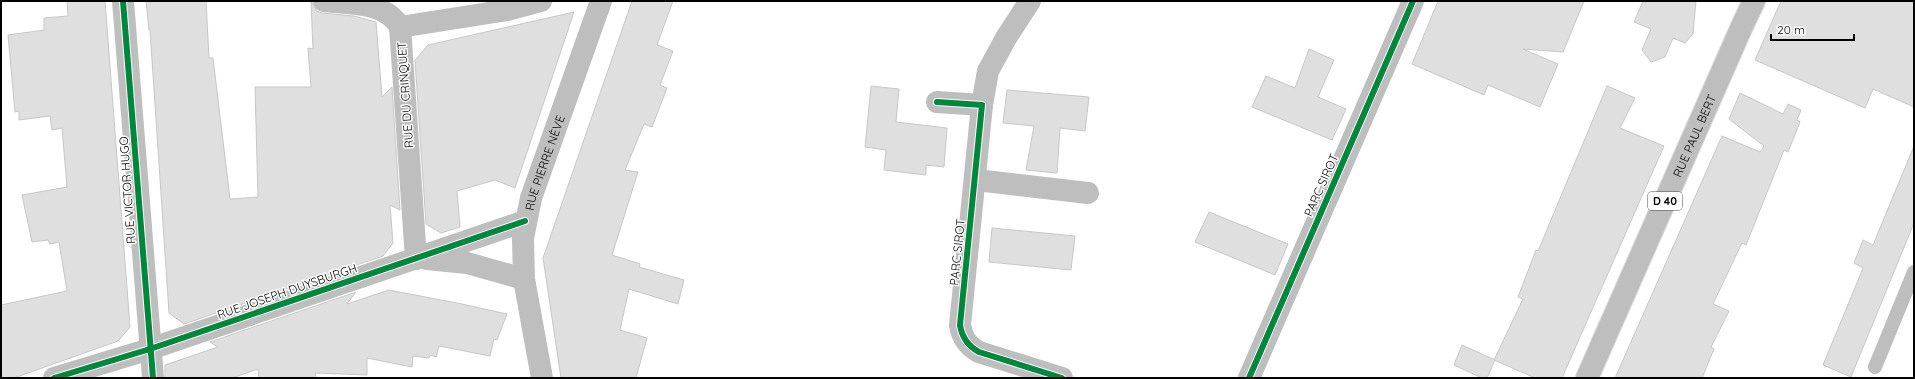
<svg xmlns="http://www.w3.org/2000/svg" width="1915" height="379" viewBox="0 0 1915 379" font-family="Quicksand,sans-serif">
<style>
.building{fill:#dfdfdf;stroke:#c7c7c7}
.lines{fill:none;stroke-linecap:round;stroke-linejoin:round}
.primary-casing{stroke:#dbdbdb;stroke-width:24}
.lane{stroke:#bebebe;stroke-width:14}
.street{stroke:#bebebe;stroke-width:22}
.primary{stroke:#bebebe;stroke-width:22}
.cycleway-casing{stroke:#fff;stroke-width:8}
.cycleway{stroke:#00873e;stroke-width:6}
.labels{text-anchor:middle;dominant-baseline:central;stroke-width:3;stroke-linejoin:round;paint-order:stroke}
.shield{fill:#fff;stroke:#4c4c4c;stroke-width:1}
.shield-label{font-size:11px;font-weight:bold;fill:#000}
.street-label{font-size:12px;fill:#000;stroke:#fff}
</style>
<rect width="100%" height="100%" fill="#fff"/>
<!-- building -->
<path class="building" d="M67,1H105L130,327L118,341L14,378H1V305L67,291L59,242L50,244L48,240L32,242L22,195L67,187L62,128L52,130L50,116L19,120V111L15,112L8,35L44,30V18L68,16Z
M146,1H206L209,58H213L230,199L258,197L255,87H311L308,48L313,49L311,1L317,11L322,13L354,16L376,22L382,97L392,87L400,210L390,205L393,243L383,256L184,324L169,313L150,30H149Z
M632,1H673L657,45L673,51L660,85L667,88L652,127L644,124L625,170L638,172L612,255L640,264L639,267L684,280L678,304L629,289L620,330L647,338L636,378H561L543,258Z
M1438,1H1584L1563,52L1523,49L1558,64L1540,107L1488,85L1484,95L1412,64Z
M1643,1H1696L1693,34L1685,43L1673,38L1665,57L1651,62L1642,50L1651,29L1634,22Z
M1781,1H1914V107L1873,89L1865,108L1755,60Z
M574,12L515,188L495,180L457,191L460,227L441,233L426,224L415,60L428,45Z
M1309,49L1334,60L1318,97L1346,109L1332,140L1252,107L1266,76L1295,88Z
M871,86L899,89L896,122L947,128L944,167L926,165V175L884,170L886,150L865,147Z
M1607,86L1635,98L1620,128L1664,146L1562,378H1535L1494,360L1523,299L1518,297L1536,250L1538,251Z
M1007,90L1089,97L1085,131L1060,128L1057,173L1026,170L1034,126L1003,123Z
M1740,93L1783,114L1788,104L1801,110L1797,120L1800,122L1788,152L1784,150L1746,245L1742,243L1713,304L1729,311L1711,347L1714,349L1702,378H1615L1722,136L1760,152L1764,146L1729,119Z
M1914,146V223L1851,377L1823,365L1863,268L1854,263L1863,240L1873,245Z
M1209,212L1288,244L1275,275L1195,242Z
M992,228L1075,236L1071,270L989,262Z
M389,290L462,304L507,314L497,340L494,339L490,356L439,346L436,357L430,355L429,358L413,356L412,367L367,358V375L315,373L316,378H259L258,369L232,378H165V365L218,347L210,342L356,292L347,304Z
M1462,345L1495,360L1487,378H1482L1454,365Z"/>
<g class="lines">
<!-- primary casing -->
<g class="primary-casing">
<g id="primary">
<path id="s2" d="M1587,378L1743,24L1754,1"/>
</g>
</g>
<!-- lane -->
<path class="lane" d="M1875,367L1914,272"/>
<!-- street -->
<g class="street">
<path d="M123,1L153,378"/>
<path d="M324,1C350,4 385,1 400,27"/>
<path d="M937,102L982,105L960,325C962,338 968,346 979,352L1062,378"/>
<path d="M982,105L988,71L1006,38L1030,1"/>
<path d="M976,180L1088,193"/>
<path d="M416,259L400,27L508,10L541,1"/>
<path d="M427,259L467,263L524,279"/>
<path d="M54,378L150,349L525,221"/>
<path id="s1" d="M542,378L524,279L523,238L531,198L601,1"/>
<path d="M1249,378L1413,1"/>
</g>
<!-- primary -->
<use href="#primary" class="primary"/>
<!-- cycleway casing -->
<g class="cycleway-casing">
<path id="cycleway" d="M123,1L153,378
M937,102L982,105L960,325C962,338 968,346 979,352L1062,378
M54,378L150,349L525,221
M1249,378L1413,1"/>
</g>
<!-- cycleway -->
<use href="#cycleway" class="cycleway"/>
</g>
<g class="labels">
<!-- shield labels -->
<rect class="shield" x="1648" y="192" width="34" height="18" rx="3"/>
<g class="shield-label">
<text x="1665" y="201">D 40</text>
</g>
<!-- street labels -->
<g class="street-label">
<text transform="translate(405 95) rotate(-94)">RUE DU CRINQUET</text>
<text stroke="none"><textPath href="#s2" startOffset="265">RUE PAUL BERT</textPath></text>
<text stroke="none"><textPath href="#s1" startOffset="220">RUE PIERRE NÈVE</textPath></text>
<text transform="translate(1321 185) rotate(-66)">PARC SIROT</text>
<text transform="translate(127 190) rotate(-94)">RUE VICTOR HUGO</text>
<text transform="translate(957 252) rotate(-84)">PARC SIROT</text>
<text transform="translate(287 291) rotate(-19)">RUE JOSEPH DUYSBURGH</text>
</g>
</g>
<!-- border -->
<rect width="1915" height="379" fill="none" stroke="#000000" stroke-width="4"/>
<!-- scale -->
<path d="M1771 34v6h83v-6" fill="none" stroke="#000000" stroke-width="2"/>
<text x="1777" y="34" font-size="12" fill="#000000" stroke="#ffffff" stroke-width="3" paint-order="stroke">20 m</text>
</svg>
